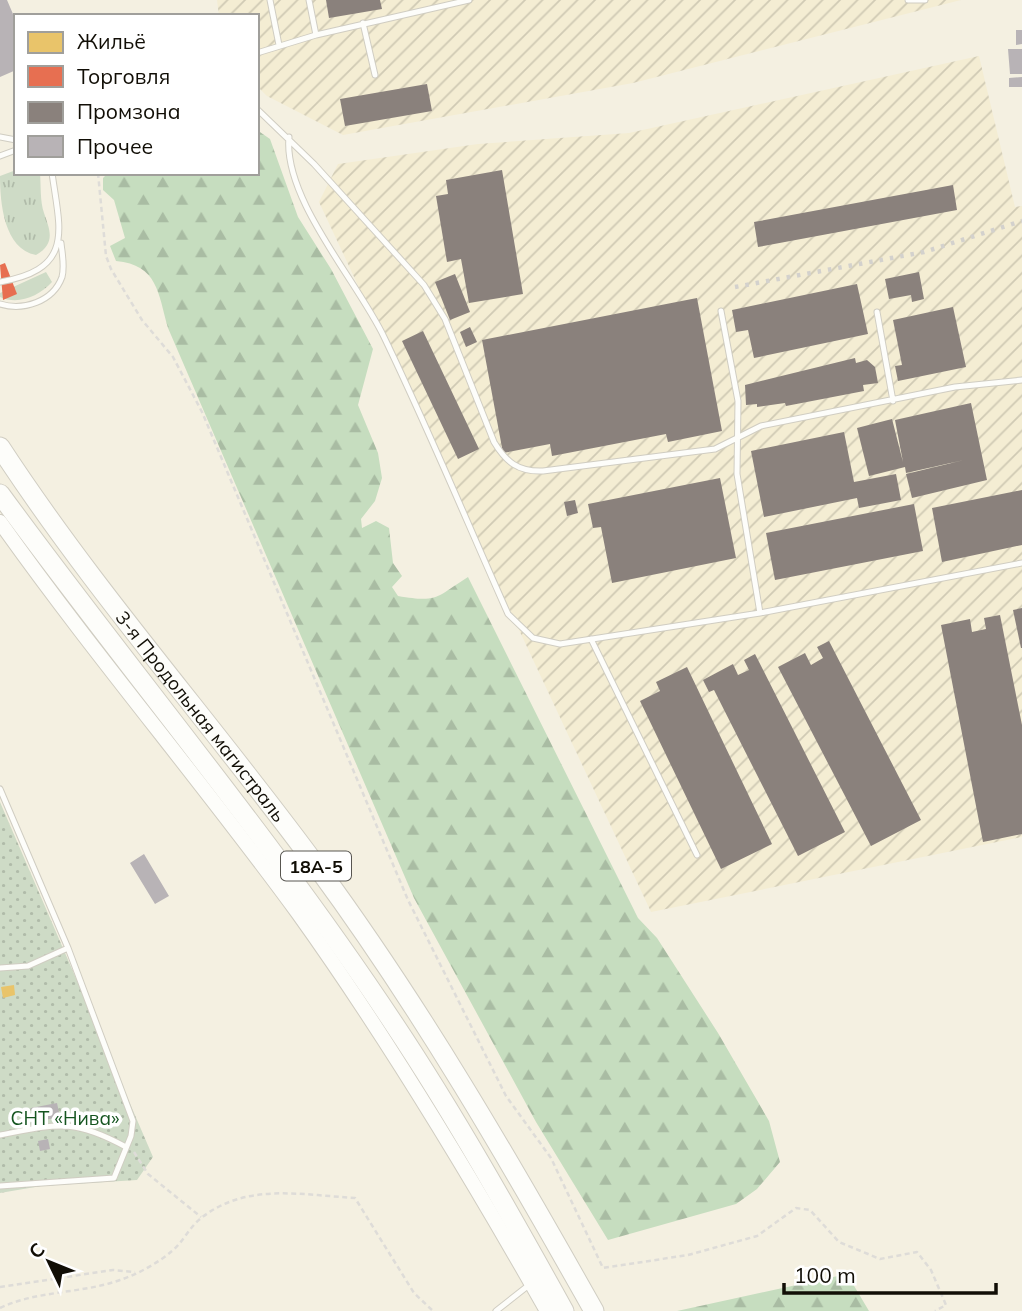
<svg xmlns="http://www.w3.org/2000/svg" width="1022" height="1311" viewBox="0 0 1022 1311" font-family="Mulish,sans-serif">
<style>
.industrial{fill:url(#industrial-furrows)}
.grass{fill:url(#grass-tufts)}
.forest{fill:url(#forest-firs)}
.garden{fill:url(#garden-dots)}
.homes{fill:#e9c46a}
.shops{fill:#e76f51}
.industry{fill:#8a817c}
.building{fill:#b8b3b6}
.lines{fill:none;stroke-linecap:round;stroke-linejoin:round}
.service-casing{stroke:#d0cdc2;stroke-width:7}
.tertiary-casing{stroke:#d0cdc2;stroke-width:16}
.trunk-casing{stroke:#d0cdc2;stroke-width:21}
.path{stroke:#dedcd8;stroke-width:2.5;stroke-dasharray:5 3.5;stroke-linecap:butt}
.service{stroke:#fdfdfa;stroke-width:5}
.tertiary{stroke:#fdfdfa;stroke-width:14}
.trunk{stroke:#fdfdfa;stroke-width:19}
.rail{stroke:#d3d1cd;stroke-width:4.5;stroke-dasharray:3.5 7;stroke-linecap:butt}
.labels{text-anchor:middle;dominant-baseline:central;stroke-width:7;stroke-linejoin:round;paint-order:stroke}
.shield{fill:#fff;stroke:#585651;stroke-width:2}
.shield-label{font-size:18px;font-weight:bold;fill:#110e06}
.street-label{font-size:19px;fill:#110e06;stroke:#fff}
.park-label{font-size:19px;fill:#155520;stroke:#fff}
</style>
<defs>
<pattern id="industrial-furrows" width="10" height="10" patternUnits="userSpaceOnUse" patternTransform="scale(1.75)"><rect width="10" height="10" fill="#f4edd3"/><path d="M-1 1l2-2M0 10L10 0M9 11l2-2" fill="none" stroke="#d0cab4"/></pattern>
<pattern id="grass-tufts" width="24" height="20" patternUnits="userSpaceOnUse" patternTransform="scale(1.75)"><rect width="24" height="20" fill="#cedbc6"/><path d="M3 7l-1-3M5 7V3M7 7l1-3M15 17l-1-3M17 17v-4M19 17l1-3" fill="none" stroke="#b0bba9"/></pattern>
<pattern id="forest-firs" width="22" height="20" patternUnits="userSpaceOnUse" patternTransform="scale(1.75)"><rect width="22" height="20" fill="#c6ddbf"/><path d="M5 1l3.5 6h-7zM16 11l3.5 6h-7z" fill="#a9bca3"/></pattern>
<pattern id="garden-dots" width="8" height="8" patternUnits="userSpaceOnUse" patternTransform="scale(1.75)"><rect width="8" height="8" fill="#cedbc6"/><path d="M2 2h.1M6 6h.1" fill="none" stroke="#b0bba9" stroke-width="1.8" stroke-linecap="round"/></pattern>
</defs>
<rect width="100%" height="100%" fill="#f4f0e1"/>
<!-- industrial -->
<path class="industrial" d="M217,0H961L633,83L343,135L267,96L257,86V16H219Z
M979,56L1015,207L1022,206V837L651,912L319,202L338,164L478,144L629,133Z"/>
<!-- grass -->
<path class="grass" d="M16,170V173H40C41,185 40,202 44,213C49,228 57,243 36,255C4,249 0,203 0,176Z
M46,272L52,282C38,297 18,305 0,297V293Z"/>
<!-- forest -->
<path class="forest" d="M257,130L270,139L298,217L331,269L373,349L358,405L378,453L382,478L375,501L361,519L362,528L376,521L389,528L393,563L402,576L392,587L398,596C439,603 436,597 468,577L638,918L657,938L718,1033L769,1121L780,1162L757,1189L736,1204L608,1240L536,1122L414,898L168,328C158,293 158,265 116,261L110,246L125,238L114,200L103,190V178L108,173H257Z
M847,1274L869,1311H677Z"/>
<!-- garden -->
<path class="garden" d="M0,802L153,1157L137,1180L41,1186L0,1193Z"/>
<!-- homes -->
<path class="homes" d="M14,985L15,995L3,998L1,987Z"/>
<!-- shops -->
<path class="shops" d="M5,263L17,294L3,300L0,265Z"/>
<!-- industry -->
<path class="industry" d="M326,0H380L382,9L329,18Z
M427,84L432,111L345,126L340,99Z
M502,170L523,294L469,303L461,259L447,262L436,196L448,194L446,180Z
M953,185L957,210L758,247L754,222Z
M919,272L924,299L912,302L911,295L889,299L885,279Z
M455,274L470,312L450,320L435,282Z
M857,284L868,334L754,358L748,330L736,332L732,310Z
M697,298L722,431L668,442L666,434L552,456L550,444L503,453L482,340Z
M953,307L966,367L898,381L895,366L902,365L893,320Z
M470,327L477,342L466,347L460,332Z
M423,331L479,449L458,459L402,341Z
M855,358L856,363L867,360L875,367L878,383L863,385L864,391L786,406L785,403L757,407V404L746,405L745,385Z
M971,403L987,480L912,498L906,474L964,460L906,473L905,467L869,476L857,428L892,419L903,462L895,420Z
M844,432L854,482L896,474L901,500L859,508L857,498L764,517L751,451Z
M720,478L736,558L612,583L601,527L593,528L588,504Z
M1022,490V545L942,562L932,508Z
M575,500L578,513L567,516L564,502Z
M914,504L923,551L775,580L766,533Z
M1022,608V648H1021L1013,610Z
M1000,615L1022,725V834L983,842L941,625L970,619L972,632L986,629L984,618Z
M829,641L921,820L871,846L778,667L805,653L811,665L823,658L817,647Z
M755,654L845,832L798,856L714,690L709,692L703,680L733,664L738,675L749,670L744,660Z
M687,667L772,844L721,869L640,701L660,691L656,682Z"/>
<!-- building -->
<path class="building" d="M0,0H7L16,21V70L0,77Z
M1016,30H1022V44L1016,45Z
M1008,49H1022V74H1010Z
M1022,77V87H1009V78Z
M144,854L169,896L155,904L130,863Z
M57,1103L60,1117L34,1122L31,1108Z
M48,1139L50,1149L40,1151L38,1141Z"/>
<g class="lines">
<!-- service casing -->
<g class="service-casing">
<path id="service" d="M270,0L279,45
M309,0L316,35
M908,0H925
M363,23L375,75
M257,53L316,35L469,0
M257,109L314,164L424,285L445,319L494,442C506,462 518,472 543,471L715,449L761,426L955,387L1022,380
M0,137L16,140
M289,137C283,199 358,282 384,337C428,428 467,522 508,614L533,638L560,644L760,613L1022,563
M0,156L16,150
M0,282C75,269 60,230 52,173
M0,304C23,311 53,302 62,277C65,266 62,253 61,243
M721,311L738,401L737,474L760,613
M877,312L893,401
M591,639L697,855
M0,789L68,948L133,1121L131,1136L114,1178L0,1186
M0,968L28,966L68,948
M0,1135C57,1124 73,1118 126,1147
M496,1311L529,1285"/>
</g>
<!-- tertiary casing -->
<g class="tertiary-casing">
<path id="tertiary" d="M0,522C95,656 201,780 298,913C389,1040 470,1175 547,1311"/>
</g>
<!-- trunk casing -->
<g class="trunk-casing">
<g id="trunk">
<path id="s1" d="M0,447C96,594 214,726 318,868C421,1008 509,1160 594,1311"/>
<path d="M0,494C130,672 273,841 394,1024C456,1117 510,1214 564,1311"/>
</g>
</g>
<!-- path -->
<path class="path" d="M98,173L106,256L111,269L142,320L173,357L202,412L408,900L506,1096L551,1158L603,1268L688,1255L757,1236L796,1208L810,1210L839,1242L880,1259L917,1252L931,1270L946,1305L935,1311
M134,1152L148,1174L201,1217
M0,1287L113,1270L135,1272
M0,1308C38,1290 81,1294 120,1280C138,1274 158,1263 172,1251C183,1242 189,1228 200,1219C245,1182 302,1195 355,1198L414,1293L433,1311"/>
<!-- service -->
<use href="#service" class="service"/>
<!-- tertiary -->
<use href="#tertiary" class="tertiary"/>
<!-- trunk -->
<use href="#trunk" class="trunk"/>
<!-- rail -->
<path class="rail" d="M735,287L924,252L1022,221"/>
</g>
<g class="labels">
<!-- shield labels -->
<rect class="shield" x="281" y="851.5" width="70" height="29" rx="5"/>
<g class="shield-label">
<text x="316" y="866">18А-5</text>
</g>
<!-- street labels -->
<g class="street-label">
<text stroke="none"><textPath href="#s1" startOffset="336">3-я Продольная магистраль</textPath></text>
</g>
<!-- park labels -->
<g class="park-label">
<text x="65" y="1118">СНТ «Нива»</text>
</g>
</g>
<!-- legend -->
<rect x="14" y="14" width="245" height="161" fill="#ffffff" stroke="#a09f9b" stroke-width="2"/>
<rect x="28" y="32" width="35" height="21" fill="#e9c46a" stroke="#a09f9b" stroke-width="2"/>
<text x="77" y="49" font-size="21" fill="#110e06">Жильё</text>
<rect x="28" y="66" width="35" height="21" fill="#e76f51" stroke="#a09f9b" stroke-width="2"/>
<text x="77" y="84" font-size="21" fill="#110e06">Торговля</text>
<rect x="28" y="102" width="35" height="21" fill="#8a817c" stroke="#a09f9b" stroke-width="2"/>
<text x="77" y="119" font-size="21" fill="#110e06">Промзона</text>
<rect x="28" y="136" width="35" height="21" fill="#b8b3b6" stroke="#a09f9b" stroke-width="2"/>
<text x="77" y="154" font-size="21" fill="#110e06">Прочее</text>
<!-- north arrow -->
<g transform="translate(49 1262) rotate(313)" stroke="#ffffff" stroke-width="5" paint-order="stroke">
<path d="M0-5L12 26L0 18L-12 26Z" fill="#110e06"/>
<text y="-10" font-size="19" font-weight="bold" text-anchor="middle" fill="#110e06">С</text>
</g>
<!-- scale -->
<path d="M784 1283v10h212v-10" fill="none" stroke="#110e06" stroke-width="3.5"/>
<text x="794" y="1283" font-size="21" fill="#110e06" stroke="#ffffff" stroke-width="5" paint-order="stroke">100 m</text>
</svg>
